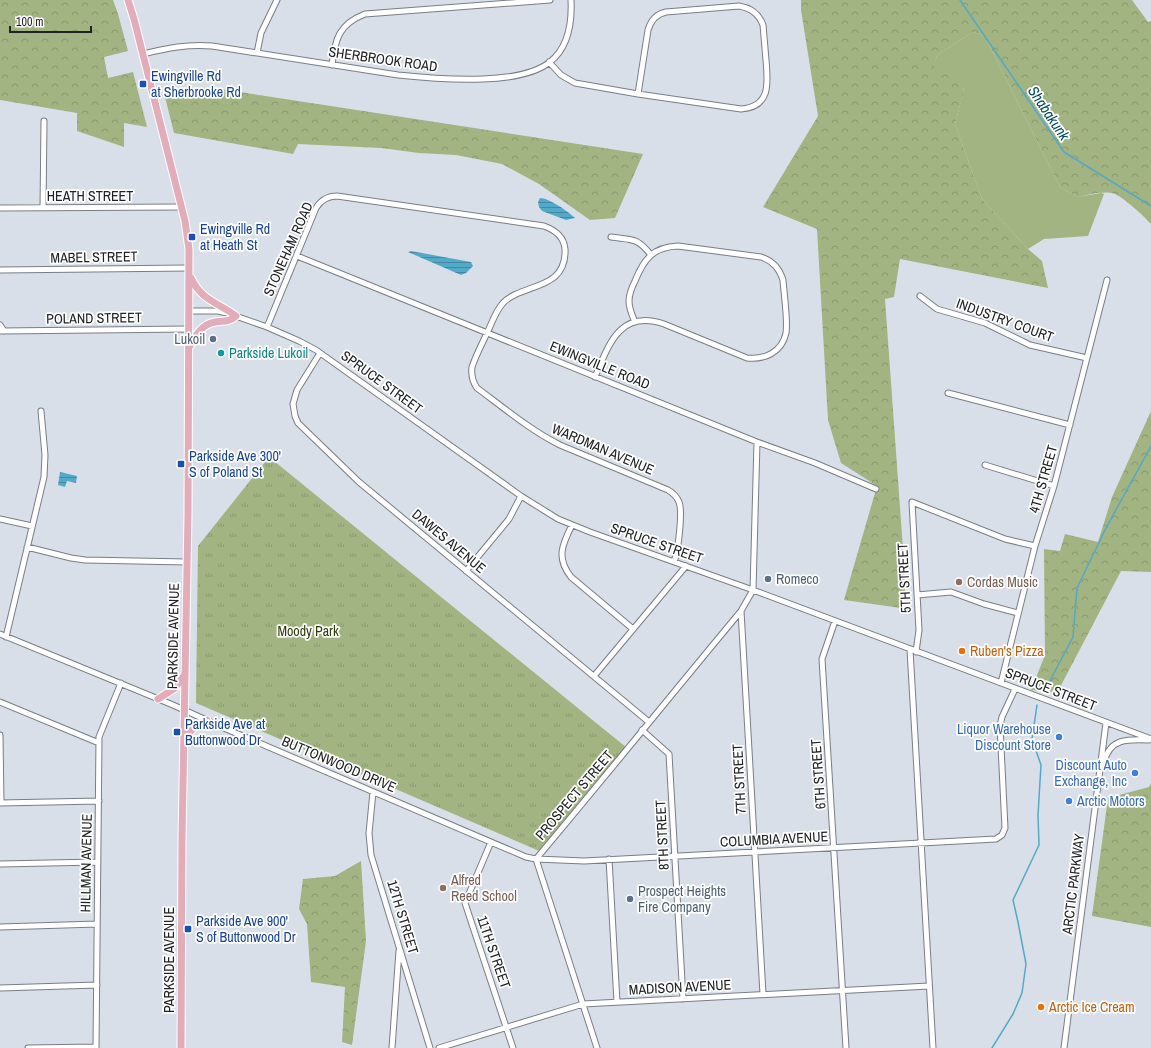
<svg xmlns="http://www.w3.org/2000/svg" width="1151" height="1048" viewBox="0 0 1151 1048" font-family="'Archivo Narrow',sans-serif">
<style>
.green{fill:#a1b481}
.forest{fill:url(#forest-crowns)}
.park{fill:url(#park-tufts)}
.water{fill:url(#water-rules)}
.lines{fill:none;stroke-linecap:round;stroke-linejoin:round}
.stream{stroke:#53a9c8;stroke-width:1.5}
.minor-casing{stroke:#797d86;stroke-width:7}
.major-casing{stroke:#fff;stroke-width:9}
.minor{stroke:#fff;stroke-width:5}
.major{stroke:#e3acb9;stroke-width:7}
.transit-dot{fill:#1a4fb4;stroke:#fff;stroke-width:1.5}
.service-dot{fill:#5c6f8a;stroke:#fff;stroke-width:1.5}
.culture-dot{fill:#0f9aa8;stroke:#fff;stroke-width:1.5}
.education-dot{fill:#8d6e63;stroke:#fff;stroke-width:1.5}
.food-dot{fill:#e8710a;stroke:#fff;stroke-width:1.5}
.shop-dot{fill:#3f7fe0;stroke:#fff;stroke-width:1.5}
.labels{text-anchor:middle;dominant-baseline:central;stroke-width:3.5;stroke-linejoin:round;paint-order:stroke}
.street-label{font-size:14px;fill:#202225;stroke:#fff}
.transit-label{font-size:14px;fill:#164399;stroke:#fff;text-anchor:start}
.service-label{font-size:14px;fill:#4e5e75;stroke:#fff;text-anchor:start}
.culture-label{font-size:14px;fill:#0d838f;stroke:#fff;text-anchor:start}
.education-label{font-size:14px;fill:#785e54;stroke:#fff;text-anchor:start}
.park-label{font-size:14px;fill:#2c3b08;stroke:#fff}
.food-label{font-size:14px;fill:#c56008;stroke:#fff;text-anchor:start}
.shop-label{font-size:14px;fill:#366cbe;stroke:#fff;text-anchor:end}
.water-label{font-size:15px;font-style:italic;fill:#004c62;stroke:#fff}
</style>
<defs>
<pattern id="forest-crowns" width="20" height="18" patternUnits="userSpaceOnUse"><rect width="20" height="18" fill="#a1b481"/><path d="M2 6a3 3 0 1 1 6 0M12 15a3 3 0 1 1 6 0" fill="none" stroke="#8a9a6f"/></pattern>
<pattern id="park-tufts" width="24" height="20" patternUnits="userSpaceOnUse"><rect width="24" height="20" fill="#a1b481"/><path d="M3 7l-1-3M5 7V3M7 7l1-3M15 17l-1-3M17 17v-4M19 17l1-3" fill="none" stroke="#8a9a6f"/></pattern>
<pattern id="water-rules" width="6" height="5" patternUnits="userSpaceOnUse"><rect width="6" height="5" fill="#53a9c8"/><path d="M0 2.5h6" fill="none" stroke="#4489a2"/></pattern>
</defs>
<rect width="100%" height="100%" fill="#d9dfe9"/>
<!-- green -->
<path class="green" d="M973,32L984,35L1060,187L1077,197L1101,193L1104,194L1088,236L1044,239L1028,249L982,199L955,124L964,89L931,76L937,55Z"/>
<!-- forest -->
<path class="forest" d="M0,0H113L118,14L128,51L104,57L108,78L133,72L147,127L124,123V147L77,131V113L0,100Z
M801,0H1132L1148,22L1151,21V224C1144,216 1124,198 1115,194C1104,190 1088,195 1077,197L1060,187L984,35L973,32L937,55L932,75L947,68L964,90L955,124L982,199L1028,249L1042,261L1048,288L900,259L894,297L885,299L903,549L905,592L901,608L844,600L877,486L841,463L828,420L817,229L763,207L818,116L801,10Z
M214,88L643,154L615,218L590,220L539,184L502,164L456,155L419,153L381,148L298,144L293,154L174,133L164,93Z
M1151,411V572L1121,571L1057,693L1031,690L1045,655L1044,549L1060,551L1065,534L1098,542L1112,497Z
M1151,783V927L1092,916L1108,798L1149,787Z
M361,861L366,941L352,1045L342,1042L345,987L311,982L307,924L299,909L303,879L335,876Z"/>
<!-- park -->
<path class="park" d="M269,457L627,748L544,853L196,703L198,546Z"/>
<!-- water -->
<path class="water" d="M540,198C549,198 569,212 575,218L566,220L542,211L539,207L538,202Z
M411,251L471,262L473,266L466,273L461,275L408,252Z
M60,472L77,476L76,483L67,481L65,487L58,485Z"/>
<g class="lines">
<!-- stream -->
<path class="stream" d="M960,0L1064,152L1151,206
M1044,692L1073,637L1077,588L1106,528L1151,446
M992,1048L1013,1014L1022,993L1026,964L1018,922L1013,900L1039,845L1038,815L1041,765L1032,739L1037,705"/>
<!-- minor casing -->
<g class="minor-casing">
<path id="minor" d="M739,6C751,8 759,14 763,25C764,37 765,49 766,60C768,83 771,107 741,109L638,94L648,30C651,20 656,14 666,12Z
M257,53L261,33L277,0
M143,54C167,48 188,44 212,46L398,75C426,78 455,80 483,79C540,77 574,63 571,0
M549,62L561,75L575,83L638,94
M332,65C335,39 339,24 365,14L550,0
M0,208L181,207
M43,208L44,121
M611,237C632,240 637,237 651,255
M297,256L757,442L815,463L876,489
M0,270L189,268
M920,296L937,309L985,323L1030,345L1087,358
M189,311H218L227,313L267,327L299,341L316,350L521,496L558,519L590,532L753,590L1151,739
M0,325L4,331
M267,327L316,208C321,200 328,196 337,196L544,226C555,230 564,237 565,249C567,291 522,283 503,303C495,312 492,323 487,333C482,344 476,355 472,367C471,375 472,381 477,388C504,408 530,430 560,445L668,490C673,493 677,497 679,502C683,512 678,552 674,562
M0,331L189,329
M320,353L297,390L293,404L295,416L298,423L359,482L649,722
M595,377C609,344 620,309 664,324L747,358C765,360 782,352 786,333C788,319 784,295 783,280C779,268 773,261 761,257L678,246C653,247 644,259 635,281C632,287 629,294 629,301C629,309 632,315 635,322
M948,393L1070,425
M985,465L1054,486
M0,519L32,526
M572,525C562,545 556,558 571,577L633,629
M27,547L71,558L85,560L187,562
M466,571L509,519L521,496
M917,595L951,592L984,604L1018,613
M741,611L763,994
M835,621L822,659L846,1048
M0,634L173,705L224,728L526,857L536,859L584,861L996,839L1002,835L1005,828L1000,726L1002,717L1015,689
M6,637L44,477L45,455L41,411
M910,650L933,1048
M916,652L919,630L912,502L1005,539L1035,546
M594,676L686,566
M1001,683L1035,546L1054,486L1107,280
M0,702L99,743
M642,730L669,754L683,999
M0,735L1,803
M1104,762C1110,738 1128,739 1149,740
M373,792L369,833L371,855L430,1048
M0,803L99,801
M491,842L465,903L513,1048
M536,859C605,777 672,694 741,611L753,590L757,442
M536,859L597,1048
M609,859L617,1002
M0,864L98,862
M0,927L97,924
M0,988L97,985
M28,1048L96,1047
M96,1048L99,737L121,683
M392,1048L399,951
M439,1048L583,1004L929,986
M1064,1048L1106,723"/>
</g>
<!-- major casing -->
<g class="major-casing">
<path id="major" d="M128,0L134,19L185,221L189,249L188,515L182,839L181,1048
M190,346C195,336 202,324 215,322C223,321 230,322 236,316C217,302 202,301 191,278
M158,699L175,688L185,674
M185,740C191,729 196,725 207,720"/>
</g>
<!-- minor -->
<use href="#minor" class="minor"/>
<!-- major -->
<use href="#major" class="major"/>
</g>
<!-- markers -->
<g class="transit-dot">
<rect x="139" y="80" width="8" height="8" rx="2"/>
<rect x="188" y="233" width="8" height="8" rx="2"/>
<rect x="177" y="460" width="8" height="8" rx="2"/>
<rect x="173" y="728" width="8" height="8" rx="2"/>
<rect x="184" y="925" width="8" height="8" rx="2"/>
</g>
<g class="service-dot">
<circle cx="213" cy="339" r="4"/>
<circle cx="768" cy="579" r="4"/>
<circle cx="630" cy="899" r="4"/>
</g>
<circle class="culture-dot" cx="221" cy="353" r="4"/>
<g class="education-dot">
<circle cx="959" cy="582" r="4"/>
<circle cx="443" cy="888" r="4"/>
</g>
<g class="food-dot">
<circle cx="962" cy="651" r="4"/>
<circle cx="1041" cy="1007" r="4"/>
</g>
<g class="shop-dot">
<circle cx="1059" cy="737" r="4"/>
<circle cx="1135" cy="773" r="4"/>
<circle cx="1069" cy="801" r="4"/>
</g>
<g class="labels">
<!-- street labels -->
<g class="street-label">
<text transform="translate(383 59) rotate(8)">SHERBROOK ROAD</text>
<text x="90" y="196">HEATH STREET</text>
<text transform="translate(288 249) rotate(-66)">STONEHAM ROAD</text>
<text transform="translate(94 257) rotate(-1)">MABEL STREET</text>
<text transform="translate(94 318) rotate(-1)">POLAND STREET</text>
<text transform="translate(1005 320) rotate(20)">INDUSTRY COURT</text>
<text transform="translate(600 365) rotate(22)">EWINGVILLE ROAD</text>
<text transform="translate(382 382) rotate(36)">SPRUCE STREET</text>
<text transform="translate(603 449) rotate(23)">WARDMAN AVENUE</text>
<text transform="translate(1043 479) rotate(-74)">4TH STREET</text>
<text transform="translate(449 541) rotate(40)">DAWES AVENUE</text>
<text transform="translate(657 543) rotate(19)">SPRUCE STREET</text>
<text transform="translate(904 578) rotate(-93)">5TH STREET</text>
<text transform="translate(173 636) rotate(-89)">PARKSIDE AVENUE</text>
<text transform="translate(1051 689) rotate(21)">SPRUCE STREET</text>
<text transform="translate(339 764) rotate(23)">BUTTONWOOD DRIVE</text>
<text transform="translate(818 774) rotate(-94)">6TH STREET</text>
<text transform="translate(739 779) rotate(-93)">7TH STREET</text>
<text transform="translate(574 795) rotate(-50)">PROSPECT STREET</text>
<text transform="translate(662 835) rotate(-93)">8TH STREET</text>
<text transform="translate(774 839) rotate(-3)">COLUMBIA AVENUE</text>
<text transform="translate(86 863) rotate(-89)">HILLMAN AVENUE</text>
<text transform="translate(1073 884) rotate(-83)">ARCTIC PARKWAY</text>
<text transform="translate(403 917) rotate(73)">12TH STREET</text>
<text transform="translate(494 952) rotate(71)">11TH STREET</text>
<text transform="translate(169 960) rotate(-90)">PARKSIDE AVENUE</text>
<text transform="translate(680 987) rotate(-3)">MADISON AVENUE</text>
</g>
<!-- transit labels -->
<g class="transit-label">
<text x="151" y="76">Ewingville Rd<tspan x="151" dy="16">at Sherbrooke Rd</tspan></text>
<text x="200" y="229">Ewingville Rd<tspan x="200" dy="16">at Heath St</tspan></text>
<text x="189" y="456">Parkside Ave 300'<tspan x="189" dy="16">S of Poland St</tspan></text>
<text x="185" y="724">Parkside Ave at<tspan x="185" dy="16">Buttonwood Dr</tspan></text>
<text x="196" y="921">Parkside Ave 900'<tspan x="196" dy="16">S of Buttonwood Dr</tspan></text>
</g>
<!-- service labels -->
<g class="service-label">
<text x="205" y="339" text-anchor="end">Lukoil</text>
<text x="776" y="579">Romeco</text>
<text x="638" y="891">Prospect Heights<tspan x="638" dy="16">Fire Company</tspan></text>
</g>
<!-- culture labels -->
<g class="culture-label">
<text x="229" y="353">Parkside Lukoil</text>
</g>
<!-- education labels -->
<g class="education-label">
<text x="967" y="582">Cordas Music</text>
<text x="451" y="880">Alfred<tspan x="451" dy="16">Reed School</tspan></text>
</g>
<!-- park labels -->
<g class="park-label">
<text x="308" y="631">Moody Park</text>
</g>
<!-- food labels -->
<g class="food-label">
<text x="970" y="651">Ruben's Pizza</text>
<text x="1049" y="1007">Arctic Ice Cream</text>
</g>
<!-- shop labels -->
<g class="shop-label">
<text x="1051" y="729">Liquor Warehouse<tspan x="1051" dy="16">Discount Store</tspan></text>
<text x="1127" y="765">Discount Auto<tspan x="1127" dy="16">Exchange, Inc</tspan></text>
<text x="1077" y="801" text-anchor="start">Arctic Motors</text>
</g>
<!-- water labels -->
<g class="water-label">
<text transform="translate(1049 113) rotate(56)">Shabakunk</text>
</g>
</g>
<!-- scale -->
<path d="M10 26v6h81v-6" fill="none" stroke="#202225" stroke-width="2"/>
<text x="16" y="26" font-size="12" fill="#202225" stroke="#ffffff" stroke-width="3" paint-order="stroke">100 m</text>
</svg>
